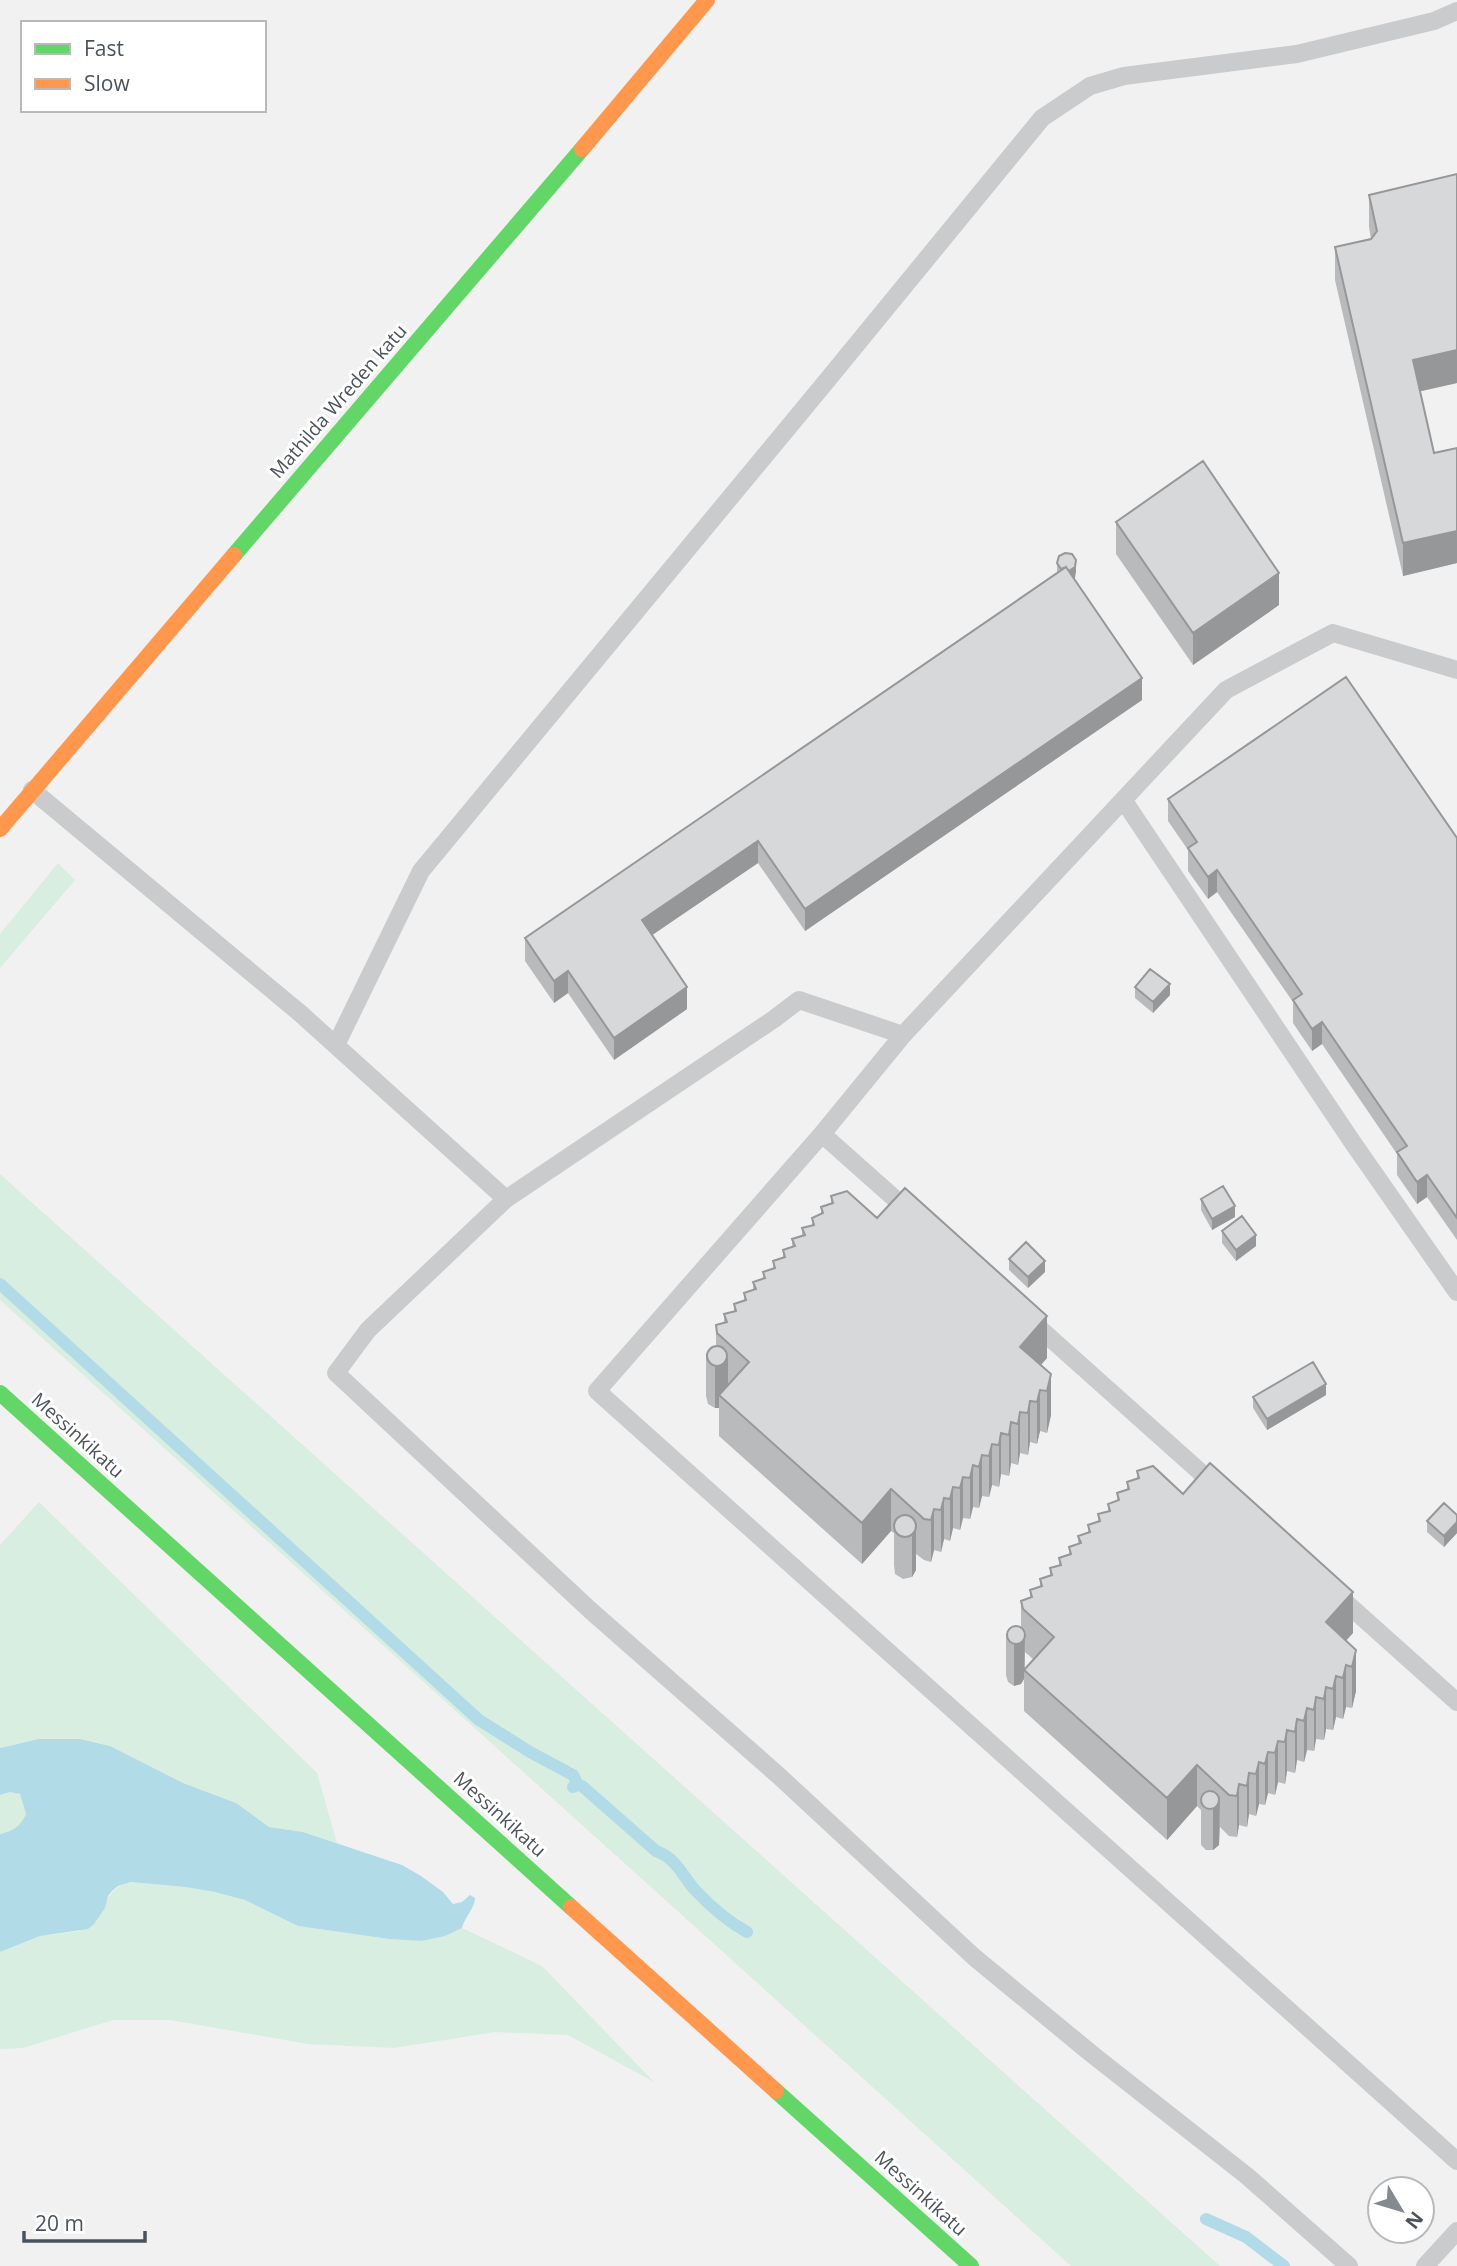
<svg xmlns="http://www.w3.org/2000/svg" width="1457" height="2266" viewBox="0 0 1457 2266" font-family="'Open Sans',sans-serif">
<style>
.green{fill:#d8eee0}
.water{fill:#b1dbe7}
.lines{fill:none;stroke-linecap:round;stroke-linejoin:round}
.stream{stroke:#b1dbe7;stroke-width:12}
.lane{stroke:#c9cbcc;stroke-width:18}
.fast{stroke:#63d668;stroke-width:16}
.slow{stroke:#ff974d;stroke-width:16}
.wall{fill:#b9babb;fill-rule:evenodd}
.shaded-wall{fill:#969799}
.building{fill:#d7d8da;stroke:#969799;stroke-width:2}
.labels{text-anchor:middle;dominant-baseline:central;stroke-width:6;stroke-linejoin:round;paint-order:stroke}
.street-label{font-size:19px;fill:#4a535b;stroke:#fff}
</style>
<rect width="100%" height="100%" fill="#f1f1f1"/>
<!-- green -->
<path class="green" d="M58,863L75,880L0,968V934Z
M0,1174L1220,2266H1071L0,1300Z
M39,1502L317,1773L337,1843L303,1832L269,1827L236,1803L183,1783L110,1746C73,1735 37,1738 0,1748V1545Z
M10,1792L20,1794L26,1814C20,1827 13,1831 0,1834V1795Z
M131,1882L185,1887L215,1892L245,1900L298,1926L389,1939L422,1941L445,1936L462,1928L542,1966L654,2082L568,2035L495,2032L394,2048L308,2044L170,2020H113L23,2048L0,2049V1952L40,1936L80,1931C88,1922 98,1914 104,1904C112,1892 116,1886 131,1882Z"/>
<!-- water -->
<path class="water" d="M39,1739H80L110,1746L183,1783L236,1803L269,1827L303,1832L402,1865L421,1876L443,1892L453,1904L462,1902L470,1895L475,1898C475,1908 464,1918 462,1928L445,1936L422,1941L389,1939L298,1926L245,1900L215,1892L185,1887L131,1882L118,1886L112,1891L108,1896L105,1908L94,1924L88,1929L40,1936L0,1952V1834C13,1831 20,1827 26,1814L20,1794L10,1792L0,1795V1748Z"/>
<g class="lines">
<!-- stream -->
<path class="stream" d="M0,1284L479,1720L530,1752L573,1775L578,1785
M573,1787L578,1785L582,1786L656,1851C676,1858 682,1875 695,1890C711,1907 727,1921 747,1932
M1206,2219L1246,2237L1284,2266"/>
<!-- lane -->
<path class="lane" d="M32,790L301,1014L506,1199L774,1019L799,1000L903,1035L822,1134L597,1391L1457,2161
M1124,801L1353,1143L1457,1292
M903,1035L1226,690L1333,633L1457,670
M336,1045L421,871L820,389L1042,118L1090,86L1124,76L1297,54L1434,21L1457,11
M822,1134L912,1214
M506,1199L368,1330L336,1373L590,1610L779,1776L974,1957L1093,2055L1247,2176L1349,2266
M1029,1319L1217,1487
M1334,1592L1457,1702
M1425,2266L1457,2231"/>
<!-- fast -->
<path class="fast" d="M234,555L582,149
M0,1393L571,1907
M776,2091L971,2266"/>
<!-- slow -->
<path class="slow" d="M582,149L707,0
M0,829L234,555
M571,1907L776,2091"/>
</g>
<!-- wall -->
<path class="wall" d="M1457,174V383L1420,391L1434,453L1457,448V563L1403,576L1335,280V247L1371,239L1369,227V195Z
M1116,522L1279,605L1193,665L1116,554Z
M1057,563L1076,571L1074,578L1142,700L805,931L758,863L652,935L687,1009L614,1060L568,993L554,1003L525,961V938L1057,573Z
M1168,799L1457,838V1240L1427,1197L1417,1204L1397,1175V1154L1322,1044L1312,1051L1293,1023V1002L1217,892L1208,899L1188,871V850L1168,821Z
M1135,987L1170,995L1153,1013L1135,998Z
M831,1196L877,1218L1047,1358L1041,1365L1051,1374V1415L1047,1433L1040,1431L1037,1444L1030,1442L1028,1455L1020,1453L1018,1465L1011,1463L1009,1476L1001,1474L999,1487L992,1485L989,1497L982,1496L979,1508L973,1507L970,1519L963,1518L960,1530L953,1528L950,1541L944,1539L941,1552L934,1550L931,1562L924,1560L916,1554V1570L912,1577L903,1579L895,1574L894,1565V1533L891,1531L862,1564L719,1436V1408H715L708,1404L706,1396V1354L716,1346V1325L724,1322V1314L734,1311V1304L744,1301V1293L753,1290V1282L763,1279V1272L773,1268V1261L783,1258V1250L792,1247V1239L802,1236V1228L812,1225V1218L821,1214V1207L831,1204Z
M1201,1199L1235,1217L1212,1230L1201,1210Z
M1222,1231L1256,1246L1236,1261L1222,1243Z
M1009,1259L1045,1272L1028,1288L1009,1270Z
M1326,1395L1267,1430L1253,1408V1397Z
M1137,1471L1183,1494L1353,1633L1346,1640L1356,1650V1691L1352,1708L1346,1707L1343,1719L1336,1717L1333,1730L1326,1729L1324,1740L1316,1739L1314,1751L1307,1750L1304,1762L1297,1760L1295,1773L1287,1771L1285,1784L1278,1782L1275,1795L1268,1793L1265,1805L1259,1804L1256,1816L1249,1814L1247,1827L1239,1825L1237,1837L1229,1836L1220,1827L1219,1845L1213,1850H1206L1201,1845V1810L1197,1806L1167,1840L1024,1711V1679L1021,1684L1014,1686L1008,1682L1006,1675V1634L1021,1628V1601L1030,1597V1590L1040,1586V1579L1050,1576V1568L1059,1565V1558L1069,1554V1547L1078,1544V1536L1088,1533V1525L1098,1522V1514L1108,1511V1504L1117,1501V1493L1127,1489V1482L1137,1479ZM1025,1652L1034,1660L1025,1669Z
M1457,1515V1533L1444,1547L1427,1532V1521Z"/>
<!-- shaded-wall -->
<path class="shaded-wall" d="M1457,350V383L1413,393V360Z
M1457,531V563L1403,576V543Z
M1076,560V571L1075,578L1069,582V571Z
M1279,573V605L1193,665V633Z
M1142,678V700L805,931V909Z
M758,841V863L642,942V920Z
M1217,870V892L1208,899V877Z
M568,971V993L554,1003V981Z
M1170,984V995L1153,1013V1002Z
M687,987V1009L614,1060V1038Z
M1322,1022V1044L1312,1051V1029Z
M1427,1175V1197L1417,1204V1182Z
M1235,1206V1217L1212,1230V1219Z
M1256,1235V1246L1236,1261V1250Z
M1045,1261V1272L1028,1288V1277Z
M1047,1316V1358L1020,1388V1347Z
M728,1358V1399L719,1395V1408H715V1367Z
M1051,1374V1415L1047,1433V1391Z
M1326,1384V1395L1267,1430V1419Z
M1040,1390V1431L1037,1444V1402Z
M1030,1401V1442L1028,1455V1413Z
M1020,1412V1453L1018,1465V1424Z
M1011,1422V1463L1009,1476V1435Z
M1001,1433V1474L999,1487V1445Z
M992,1444V1485L989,1497V1456Z
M982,1455V1496L979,1508V1467Z
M973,1465V1507L970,1519V1478Z
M963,1477V1518L960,1530V1488Z
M953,1487V1528L950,1541V1499Z
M891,1489V1531L862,1564V1523Z
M944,1498V1539L941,1552V1510Z
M934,1509V1550L931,1562V1520Z
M1457,1522V1533L1444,1547V1536Z
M916,1528V1570L912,1577V1536Z
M1353,1592V1633L1326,1663V1622Z
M1025,1636L1024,1679L1021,1684L1014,1686V1644Z
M1356,1650V1691L1352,1708V1667Z
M1346,1665V1707L1343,1719V1678Z
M1336,1676V1717L1333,1730V1689Z
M1326,1687V1729L1324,1740V1699Z
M1316,1697V1739L1314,1751V1710Z
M1307,1708V1750L1304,1762V1721Z
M1297,1719V1760L1295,1773V1732Z
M1287,1730V1771L1285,1784V1742Z
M1278,1741V1782L1275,1795V1753Z
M1268,1752V1793L1265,1805V1764Z
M1259,1762V1804L1256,1816V1774Z
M1197,1765V1806L1167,1840V1798Z
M1249,1773V1814L1247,1827V1786Z
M1239,1784V1825L1237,1837V1796Z
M1220,1796L1219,1845L1213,1850V1809Z"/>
<!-- building -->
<path class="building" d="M1457,174V350L1413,360L1434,453L1457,448V531L1403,543L1335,247L1371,239L1377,231L1369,195Z
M1203,461L1279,573L1193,633L1116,522Z
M1065,553L1072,554L1076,560L1075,567L1069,571L1066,567L1061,569L1057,563L1059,556Z
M1066,567L1142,678L805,909L758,841L642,920L687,987L614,1038L568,971L554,981L525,938Z
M1346,677L1457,838V1218L1427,1175L1417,1182L1397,1152L1407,1146L1322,1022L1312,1029L1293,1000L1302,994L1217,870L1208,877L1188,848L1197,842L1168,799Z
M1150,969L1170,984L1153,1002L1135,987Z
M1223,1186L1235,1206L1212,1219L1201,1199Z
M905,1188L1047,1316L1020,1347L1051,1374L1047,1391L1040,1390L1037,1402L1030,1401L1028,1413L1020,1412L1018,1424L1011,1422L1009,1435L1001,1433L999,1445L992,1444L989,1456L982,1455L979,1467L973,1465L970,1478L963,1477L960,1488L953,1487L950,1499L944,1498L941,1510L934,1509L931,1520L924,1519L891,1489L862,1523L719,1395L749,1362L717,1333L716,1325L727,1322L724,1314L736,1311L734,1304L746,1300L744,1293L756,1289L753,1282L765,1278L763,1272L775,1268L773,1261L785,1257L783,1250L795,1246L792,1239L805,1235L802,1228L814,1225L812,1218L823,1213L821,1207L833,1203L831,1196L847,1191L877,1218Z
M1242,1216L1256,1235L1236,1250L1222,1231Z
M1026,1242L1045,1261L1028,1277L1009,1259Z
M707 1356a10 10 0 1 1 20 0a10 10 0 1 1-20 0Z
M1313,1362L1326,1384L1267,1419L1253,1397Z
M1210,1463L1353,1592L1326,1622L1356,1650L1352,1667L1346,1665L1343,1678L1336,1676L1333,1689L1326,1687L1324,1699L1316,1697L1314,1710L1307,1708L1304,1721L1297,1719L1295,1732L1287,1730L1285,1742L1278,1741L1275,1753L1268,1752L1265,1764L1259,1762L1256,1774L1249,1773L1247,1786L1239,1784L1237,1796L1229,1795L1197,1765L1167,1798L1024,1670L1054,1637L1023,1609L1021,1601L1032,1597L1030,1590L1042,1586L1040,1579L1052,1575L1050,1568L1061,1565L1059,1558L1071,1554L1069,1547L1081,1543L1078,1536L1090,1532L1088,1525L1100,1521L1098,1514L1110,1511L1108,1504L1119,1500L1117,1493L1129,1489L1127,1482L1139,1478L1137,1471L1153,1466L1183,1494Z
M1444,1503L1457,1515V1522L1444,1536L1427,1521Z
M894 1526a11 11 0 1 1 22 0a11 11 0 1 1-22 0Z
M1007 1635a9 9 0 1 1 18 0a9 9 0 1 1-18 0Z
M1201 1800a9 9 0 1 1 18 0a9 9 0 1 1-18 0Z"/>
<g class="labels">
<!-- street labels -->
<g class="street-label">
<text transform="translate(338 401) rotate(-49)">Mathilda Wreden katu</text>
<text transform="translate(78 1435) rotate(42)">Messinkikatu</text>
<text transform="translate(500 1814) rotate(42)">Messinkikatu</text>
<text transform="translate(921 2193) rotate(42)">Messinkikatu</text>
</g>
</g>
<!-- legend -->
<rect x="21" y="21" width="245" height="91" fill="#ffffff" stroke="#b7babd" stroke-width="2"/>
<rect x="35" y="44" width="35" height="10" fill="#63d668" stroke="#b7babd" stroke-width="2"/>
<text x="84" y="56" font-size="21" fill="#4a535b">Fast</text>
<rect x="35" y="79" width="35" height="10" fill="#ff974d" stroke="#b7babd" stroke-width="2"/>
<text x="84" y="91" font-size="21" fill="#4a535b">Slow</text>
<!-- north arrow -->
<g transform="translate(1401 2210) rotate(128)"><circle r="33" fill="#ffffff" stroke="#b7babd" stroke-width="2"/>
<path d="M0-5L12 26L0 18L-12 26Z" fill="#848a90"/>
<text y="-10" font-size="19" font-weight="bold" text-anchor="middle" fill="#4a535b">N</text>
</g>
<!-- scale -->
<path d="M24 2231v10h121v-10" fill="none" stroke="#4a535b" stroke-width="3.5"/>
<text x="35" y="2231" font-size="21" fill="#4a535b" stroke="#ffffff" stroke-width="5" paint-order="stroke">20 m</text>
</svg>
